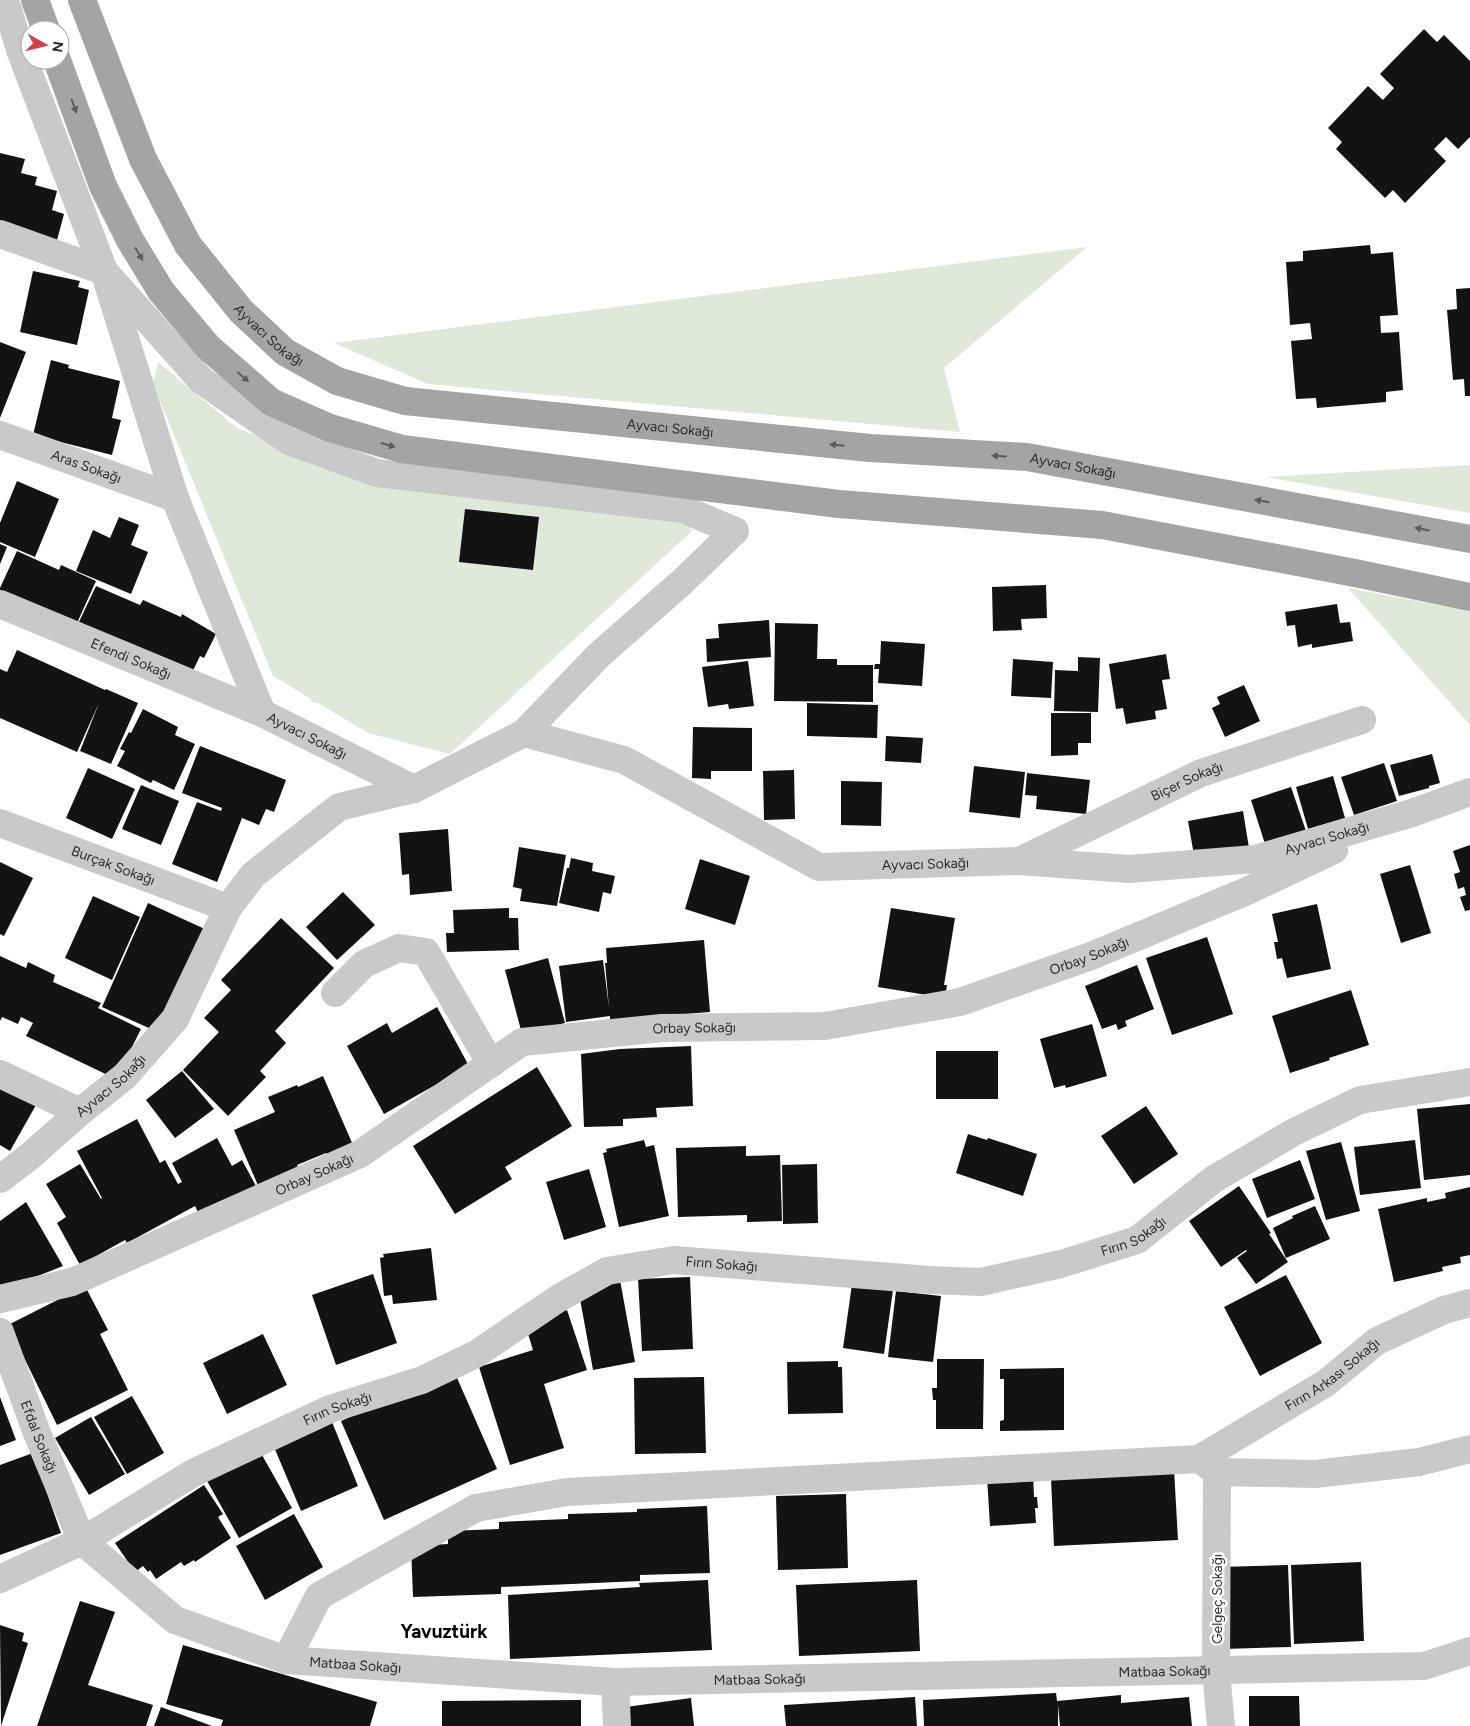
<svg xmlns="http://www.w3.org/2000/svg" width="1470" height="1726" viewBox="0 0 1470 1726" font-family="Figtree,sans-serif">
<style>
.green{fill:#e1e8da}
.building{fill:#131313}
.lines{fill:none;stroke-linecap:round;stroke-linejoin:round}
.minor{stroke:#c9c9c9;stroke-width:28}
.major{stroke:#a4a4a4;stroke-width:28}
.oneway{fill:#5c5c5c}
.labels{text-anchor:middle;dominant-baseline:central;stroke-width:5;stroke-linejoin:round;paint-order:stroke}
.street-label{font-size:14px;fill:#2c2c2c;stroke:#fff}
.district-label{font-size:19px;font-weight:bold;fill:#000;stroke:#fff}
</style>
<rect width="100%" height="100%" fill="#fff"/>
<!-- green -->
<path class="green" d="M1087,247L944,368L960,432L428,384L334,343Z
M158,362L237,428L376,483L684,523L693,530L450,754L368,733L318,703L310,702L311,699L273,676L153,384Z
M1470,465V513L1266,477Z
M1348,588L1470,611V725Z"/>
<!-- building -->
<path class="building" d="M1424,29L1437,42L1444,35L1470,61V137L1458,149L1446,137L1434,149L1446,161L1405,203L1393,190L1385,198L1336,149L1342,142L1328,128L1368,86L1383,100L1394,88L1380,74Z
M0,153L25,159L21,173L37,177L35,185L57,191L52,210L64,214L56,244L0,227Z
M1370,245L1371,254L1393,252L1398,315L1380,316L1381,333L1399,332L1403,390L1386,392V402L1317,408L1316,398L1296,399L1291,341L1312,339L1310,323L1290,325L1286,262L1303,261V251Z
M33,271L80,281L78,287L89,290L77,345L20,332Z
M1470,288V396H1465L1464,379L1453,380L1447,310L1457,309L1456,289Z
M0,342L26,352L0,418Z
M51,360L69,365L68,368L120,381L112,418L121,420L112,455L33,435Z
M17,481L59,499L35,557L0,542V523Z
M465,509L539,517L533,570L459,562Z
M119,517L139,525L131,545L148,552L131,594L76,571L93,530L110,538Z
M0,544L7,547L0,564Z
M17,551L59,570L61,565L96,581L73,632L0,600V588Z
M1046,585L1047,618L1021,619L1022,630L993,631L992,587Z
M96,586L140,605L143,600L181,617L182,614L216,634L204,658L200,656L189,679L78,624Z
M1337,604L1340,623L1350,622L1353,641L1312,648V644L1298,647L1295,625L1287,626L1285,612Z
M769,620L771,657L707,662L706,639L719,638L718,624Z
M775,623L818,624L817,659H837V665H873V702L774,701Z
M881,641L925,644L922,686L878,683L879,669H874L875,664H880Z
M17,650L105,690L106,689L138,703L111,764L80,751L99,703L77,752L0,718V669L7,672Z
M1166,654L1170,679L1162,680L1167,709L1155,711L1156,719L1126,724L1123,708L1116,709L1109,664Z
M1078,657L1100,658L1098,712L1054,711L1055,670L1078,671Z
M1013,659L1053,662L1051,698L1011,696Z
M748,661L754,706L729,709L728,704L708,707L702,667Z
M1244,685L1260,721L1225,737L1212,708L1220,704L1217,697Z
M807,703L878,705L877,738L807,736Z
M143,709L178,727L175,735L195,744L174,790L153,780L151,783L117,766L125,751L120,749L129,732L131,733Z
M1051,713H1091V743H1078V755L1051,756Z
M693,727L752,728V771H711V779L692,778Z
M886,736L923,738L921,763L885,761Z
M200,746L286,780L274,812L266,809L259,825L242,818L217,882L172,864L197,802L221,811L222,808L182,793Z
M1432,754L1440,783L1429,786V788L1399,796L1390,765Z
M1384,763L1397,801L1354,815L1341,777Z
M974,766L1025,772L1020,818L969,812Z
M88,768L135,789L112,839L66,818Z
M794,770L795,819L764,820L763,771Z
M1027,773L1090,780L1086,814L1036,809L1037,796L1025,795Z
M1333,776L1345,818L1308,829L1296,787Z
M841,781L882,782L881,826L841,825Z
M141,785L179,801L161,845L122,829Z
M1291,787L1307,834L1265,844L1251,800Z
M1243,811L1249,848L1195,861L1188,821Z
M448,829L452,891L410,895L409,874L402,875L399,833Z
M1470,845V910L1465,911L1460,897L1466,895L1464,887L1458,889L1454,874L1460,872L1453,851Z
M519,847L566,855L557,906L520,901L522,889L513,887Z
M571,858L593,863L592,871L615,876L611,894L603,892L599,912L559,903L567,868H569Z
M700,859L750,876L735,925L685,909Z
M0,862L33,878L4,936L0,934Z
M1410,865L1431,933L1401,943L1380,874Z
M343,892L375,925L337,960L306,927Z
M93,896L140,917L112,980L65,958Z
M148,903L207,930L160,1033L102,1007Z
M1317,904L1331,969L1287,978L1282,958L1277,959L1274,942H1278L1272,914Z
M509,908V918H518L519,950L447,952L446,933H454L453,910Z
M891,908L955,918L944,985H947L945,998L878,987Z
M281,918L334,968L275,1031L286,1043L260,1071L266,1077L228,1116L183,1070L219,1032L204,1018L231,990L221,980Z
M1207,937L1233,1014L1172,1035L1146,958Z
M704,940L710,1012L610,1020V1016L566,1022L559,966L603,960L609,1008L605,963H607L606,948Z
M0,956L26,968L28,962L55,975L53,982L101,1003L98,1008L141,1029L116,1079L26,1036L33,1023L21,1017L18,1024L2,1017L0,1021Z
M548,958L565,1023L522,1034L505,970Z
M1137,965L1154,1009L1125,1021L1127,1026L1118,1030L1116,1024L1102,1029L1085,986Z
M1351,990L1369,1045L1329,1058L1330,1060L1290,1073L1272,1016Z
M437,1007L469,1066L384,1114L347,1046L387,1023L392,1033Z
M1092,1024L1107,1076L1066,1088L1065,1085L1054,1088L1040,1039Z
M691,1046L693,1106L656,1108L657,1117L623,1119V1126L584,1127L581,1054L620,1049Z
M936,1051H998V1099H936Z
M537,1067L572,1126L505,1167L512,1179L455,1214L413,1146Z
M182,1071L214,1109L175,1138L146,1100Z
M323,1076L356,1152L331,1163L326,1153L297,1165L300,1172L260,1190L234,1130L275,1112L268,1097L297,1085L298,1087Z
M0,1084L36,1105L10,1151L0,1145Z
M1470,1104V1175L1424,1180L1417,1109Z
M1146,1106L1178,1154L1134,1184L1101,1136Z
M137,1119L160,1163L165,1160L178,1184L182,1182L172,1163L217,1138L232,1166L242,1160L256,1186L200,1216L195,1206L127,1243L125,1240L80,1265L57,1223L66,1217L46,1184L80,1164L101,1199L102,1198L77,1151Z
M968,1134L987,1140L988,1138L1037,1154L1023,1196L956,1173Z
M644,1140L646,1147L654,1145L669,1216L619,1227L603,1153L607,1152L606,1149Z
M1415,1140L1421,1188L1360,1195L1354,1147Z
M1341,1142L1360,1211L1326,1220L1306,1151Z
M746,1146V1156L780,1155L782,1221L747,1222V1215L678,1217L676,1148Z
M1300,1160L1315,1199L1267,1218L1252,1179Z
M817,1164L818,1223L783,1224L782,1165Z
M589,1169L606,1227L564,1240L546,1182Z
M1239,1186L1271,1233L1269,1234L1288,1262L1256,1284L1237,1258L1247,1251L1246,1250L1221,1267L1189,1221Z
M1470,1187V1255L1460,1257L1461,1263L1442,1267L1443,1271L1394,1282L1378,1209L1427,1198V1202L1446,1198L1445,1193Z
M26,1202L63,1266L0,1291V1221Z
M1315,1206L1330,1239L1286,1258L1273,1228L1293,1218L1292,1216Z
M431,1248L437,1300L393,1304L392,1295L384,1296L380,1258L384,1257L383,1254Z
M373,1274L397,1343L336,1365L312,1295Z
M1286,1275L1322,1343L1260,1376L1224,1307Z
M690,1277L693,1349L642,1351L638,1279Z
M620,1280L635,1362L593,1370L578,1288Z
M852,1284L893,1290L884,1354L843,1348Z
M85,1286L108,1330L100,1334L128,1390L57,1425L8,1325Z
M896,1291L941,1296L933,1362L888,1357Z
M567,1310L587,1370L544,1384L564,1448L510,1465L479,1367L533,1350L525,1324Z
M263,1334L287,1385L227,1414L203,1363Z
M937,1359H984L983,1429H936V1400H933L932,1388H937Z
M838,1361V1367H842L843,1413L788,1414L787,1362Z
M1064,1368V1430L1000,1431V1421L1004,1420V1379H1000V1369Z
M454,1371L497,1469L384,1520L341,1421Z
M704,1377L706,1453L635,1454L634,1378Z
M132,1396L164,1453L127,1474L94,1417Z
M0,1397L16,1440L0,1446Z
M91,1417L125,1474L89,1495L55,1438Z
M332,1422L358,1486L301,1511L274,1447Z
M258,1448L292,1508L239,1538L206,1479Z
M33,1453L61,1533L0,1555V1465Z
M1174,1469L1178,1540L1054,1546L1051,1478Z
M1033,1474L1034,1497H1037L1038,1508H1035L1036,1523L990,1526L987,1477Z
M204,1485L223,1514L218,1517L231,1538L195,1562L194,1560L184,1566L181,1562L156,1579L150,1570L148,1572L143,1566L135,1572L115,1543Z
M846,1494L848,1568L778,1570L776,1496Z
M707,1506L710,1573L640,1575V1581L501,1587V1594L413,1597L411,1546L448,1544V1531L499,1529V1522L568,1519V1514L637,1512V1509Z
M294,1514L323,1567L265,1600L236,1546Z
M1361,1562L1364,1641L1294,1644L1291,1565Z
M1288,1565L1291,1647L1223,1649L1220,1567Z
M708,1580L712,1650L510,1659L508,1595L640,1587L639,1583Z
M917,1580L920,1651L799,1656L796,1585Z
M80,1601L115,1612L88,1685L153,1705L146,1726H37Z
M0,1625L24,1633L22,1641L28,1643L1,1726Z
M183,1645L377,1702L370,1726H221L223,1720L166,1704Z
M1056,1693L1057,1701L1121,1695V1703L1189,1697L1192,1726H1060L1058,1705V1726H924L923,1700Z
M1249,1696H1299L1300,1726H1249Z
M915,1697L917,1726H786L784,1705Z
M691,1698L694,1726H629L626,1707Z
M581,1700V1726H442V1701Z
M161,1707L212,1726H154Z"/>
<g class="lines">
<!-- minor -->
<g class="minor">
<path id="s1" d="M5,0L20,50L104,271L175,498L262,713L414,789"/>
<path d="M0,234L104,271L201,380L289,441L377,473L683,509L735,531L682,582L599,655L524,733"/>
<path id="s2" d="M0,435L175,498"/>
<path id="s3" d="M0,604L262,713"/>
<path id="s4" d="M0,823L228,908"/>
<path id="s5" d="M1019,861L1201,773L1362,720"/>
<path d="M335,993L364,964L399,948L426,952L491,1064"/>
<path d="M0,1074L80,1112"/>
<path id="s6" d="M0,1179L29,1157L80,1112L125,1076L175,1019L228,908L253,875L339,807L414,789L524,733L624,760L819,867L1019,861L1129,869L1255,859L1412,813L1470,792"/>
<path id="s7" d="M0,1299L72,1282L360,1154L522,1042L662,1028L825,1026L960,1002L1091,956L1247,891L1334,850"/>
<path id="s8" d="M0,1332L37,1433L82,1541L175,1620L286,1660L615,1682L1424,1666L1470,1651"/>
<path id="s9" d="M1199,1459L1326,1383L1377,1341L1444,1310L1470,1303"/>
<path d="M1217,1472L1216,1671L1221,1726"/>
<path id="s10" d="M0,1579L82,1541L193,1473L330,1409L422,1380L476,1354L559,1298L607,1271L674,1260L930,1280L981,1282L1061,1264L1137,1240L1214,1179L1294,1132L1360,1100L1470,1082"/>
<path d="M286,1660L319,1596L476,1508L567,1492L1199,1459L1217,1472L1315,1474L1419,1462L1470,1449"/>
<path d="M615,1682L617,1726"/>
</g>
<!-- major -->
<g class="major">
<path d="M35,0L46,30"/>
<path id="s11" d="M82,0L143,159L188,245L241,311L285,352L337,381L405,401L870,448L1027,457L1470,539"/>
<path d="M57,60L103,186L130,240L161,291L208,347L271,402L330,428L402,449L839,504L1102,525L1355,573L1470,597"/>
</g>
</g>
<!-- one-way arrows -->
<defs><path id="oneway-solid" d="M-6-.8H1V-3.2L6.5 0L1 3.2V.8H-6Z" transform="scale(1.25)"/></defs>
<g class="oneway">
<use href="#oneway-solid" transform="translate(74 106) rotate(70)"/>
<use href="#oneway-solid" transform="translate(139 254) rotate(59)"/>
<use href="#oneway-solid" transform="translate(243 377) rotate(41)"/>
<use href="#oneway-solid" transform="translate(388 445) rotate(16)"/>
<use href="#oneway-solid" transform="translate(837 445) rotate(-174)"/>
<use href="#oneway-solid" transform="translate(999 456) rotate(-177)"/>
<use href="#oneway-solid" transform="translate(1262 501) rotate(-170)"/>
<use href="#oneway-solid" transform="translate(1422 529) rotate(-169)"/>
</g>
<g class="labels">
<!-- street labels -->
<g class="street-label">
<text stroke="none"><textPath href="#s11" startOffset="389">Ayvacı Sokağı</textPath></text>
<text stroke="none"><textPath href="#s11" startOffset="809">Ayvacı Sokağı</textPath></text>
<text stroke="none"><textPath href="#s2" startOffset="92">Aras Sokağı</textPath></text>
<text stroke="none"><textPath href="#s11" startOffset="1214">Ayvacı Sokağı</textPath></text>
<text stroke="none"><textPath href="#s3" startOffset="142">Efendi Sokağı</textPath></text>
<text stroke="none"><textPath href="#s1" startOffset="809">Ayvacı Sokağı</textPath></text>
<text stroke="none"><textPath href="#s5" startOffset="186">Biçer Sokağı</textPath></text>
<text stroke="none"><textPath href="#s6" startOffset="1550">Ayvacı Sokağı</textPath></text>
<text stroke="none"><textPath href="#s6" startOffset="1145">Ayvacı Sokağı</textPath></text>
<text stroke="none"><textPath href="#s4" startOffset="121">Burçak Sokağı</textPath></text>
<text stroke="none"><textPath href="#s7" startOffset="1164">Orbay Sokağı</textPath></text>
<text stroke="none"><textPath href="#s7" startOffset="759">Orbay Sokağı</textPath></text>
<text stroke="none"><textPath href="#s6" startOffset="145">Ayvacı Sokağı</textPath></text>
<text stroke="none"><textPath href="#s7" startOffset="339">Orbay Sokağı</textPath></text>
<text stroke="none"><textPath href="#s10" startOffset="1219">Fırın Sokağı</textPath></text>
<text stroke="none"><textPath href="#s10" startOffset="799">Fırın Sokağı</textPath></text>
<text stroke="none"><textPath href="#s9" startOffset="158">Fırın Arkası Sokağı</textPath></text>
<text stroke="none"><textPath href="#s10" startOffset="379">Fırın Sokağı</textPath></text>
<text stroke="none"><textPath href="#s8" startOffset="112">Efdal Sokağı</textPath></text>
<text transform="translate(1217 1599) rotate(-90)">Gelgeç Sokağı</text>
<text stroke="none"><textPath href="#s8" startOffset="534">Matbaa Sokağı</textPath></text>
<text stroke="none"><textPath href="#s8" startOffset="1344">Matbaa Sokağı</textPath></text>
<text stroke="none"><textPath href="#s8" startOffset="939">Matbaa Sokağı</textPath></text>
</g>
<!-- district labels -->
<g class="district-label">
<text x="444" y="1631">Yavuztürk</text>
</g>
</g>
<!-- north arrow -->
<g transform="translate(45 45) rotate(98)"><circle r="24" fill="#ffffff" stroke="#ababab"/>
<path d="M0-4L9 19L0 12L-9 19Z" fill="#d04046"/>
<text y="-8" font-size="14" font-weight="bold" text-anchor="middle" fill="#2c2c2c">N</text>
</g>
</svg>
